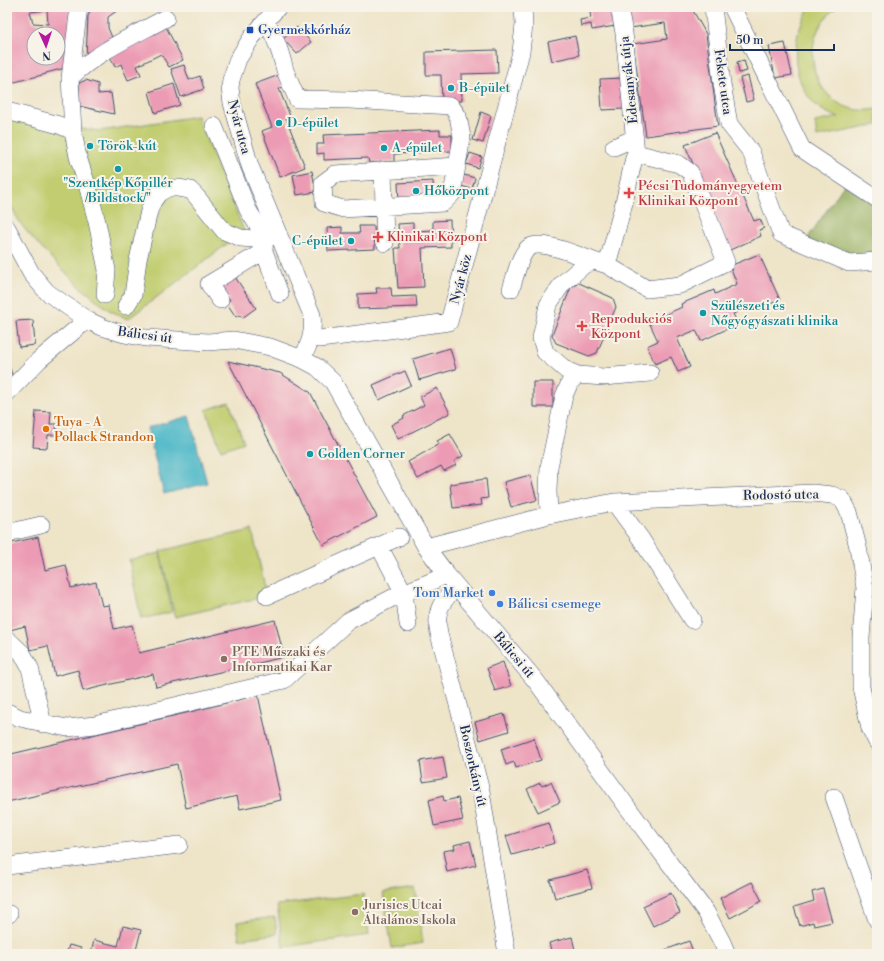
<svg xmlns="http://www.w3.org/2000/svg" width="884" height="961" viewBox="0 0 884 961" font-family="'Libre Bodoni',serif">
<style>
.green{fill:#c1cd6f;stroke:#6e7e66}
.forest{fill:#98b062;stroke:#5a7060}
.water{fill:#4bb7c7;stroke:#337392}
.building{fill:#ec9bb4;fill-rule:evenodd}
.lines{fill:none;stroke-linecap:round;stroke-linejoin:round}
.minor-casing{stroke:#3b4a6e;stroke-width:18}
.minor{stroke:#fff;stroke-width:17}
.transit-dot{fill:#1a4fb4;stroke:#f7f3e8;stroke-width:1.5}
.culture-dot{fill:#0f9aa8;stroke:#f7f3e8;stroke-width:1.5}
.health-dot{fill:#e0444e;stroke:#f7f3e8;stroke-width:1.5}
.food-dot{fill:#e8710a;stroke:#f7f3e8;stroke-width:1.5}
.shop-dot{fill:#3f7fe0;stroke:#f7f3e8;stroke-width:1.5}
.education-dot{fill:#8d6e63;stroke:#f7f3e8;stroke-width:1.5}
.labels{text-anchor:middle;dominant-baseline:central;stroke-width:4;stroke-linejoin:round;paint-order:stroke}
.transit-label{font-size:13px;fill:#164399;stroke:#f7f3e8;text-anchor:start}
.street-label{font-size:13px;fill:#1b2f5e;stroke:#f7f3e8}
.culture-label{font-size:13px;fill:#0d838f;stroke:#f7f3e8;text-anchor:start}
.health-label{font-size:13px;fill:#be3a42;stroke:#f7f3e8;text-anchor:start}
.food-label{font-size:13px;fill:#c56008;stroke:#f7f3e8;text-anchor:start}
.shop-label{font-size:13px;fill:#366cbe;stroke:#f7f3e8;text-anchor:end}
.education-label{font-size:13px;fill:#785e54;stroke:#f7f3e8;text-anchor:start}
</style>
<rect width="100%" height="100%" fill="#f7f3e8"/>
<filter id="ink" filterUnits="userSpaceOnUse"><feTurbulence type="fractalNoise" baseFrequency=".025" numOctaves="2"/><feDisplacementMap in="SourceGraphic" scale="8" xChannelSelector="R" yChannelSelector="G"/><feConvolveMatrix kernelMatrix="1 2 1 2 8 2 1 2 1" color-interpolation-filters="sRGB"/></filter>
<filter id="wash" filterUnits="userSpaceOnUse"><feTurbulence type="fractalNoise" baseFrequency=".012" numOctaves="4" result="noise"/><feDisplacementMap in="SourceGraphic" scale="16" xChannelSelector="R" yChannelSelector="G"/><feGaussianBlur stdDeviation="0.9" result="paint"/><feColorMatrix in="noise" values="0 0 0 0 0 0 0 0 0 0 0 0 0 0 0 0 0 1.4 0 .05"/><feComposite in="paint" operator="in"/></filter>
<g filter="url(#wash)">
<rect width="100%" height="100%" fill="#eee4c8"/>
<!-- green -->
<path class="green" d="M811,7H837C789,43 817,121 877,109V125L817,137L815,122L839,117C798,108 786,55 803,20C805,16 807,11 811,7Z
M7,114L47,125L100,131L197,116L244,231L128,319L109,310L79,286L42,249L23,227L7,201Z
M229,402L244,442L221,450L206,410Z
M252,530L267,596L175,617L160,551Z
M160,553L172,612L141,619L129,560Z
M415,888L423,943L392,948L383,893Z
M363,894L369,935L283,947L277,905Z
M275,917L277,934L239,939L237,922Z"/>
<!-- forest -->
<path class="forest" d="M844,185L877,204V256L848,258L807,239Z"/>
<!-- water -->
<path class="water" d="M189,416L207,483L164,494L147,428Z"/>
<g id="blocks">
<!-- building -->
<path class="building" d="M7,7H70L69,34L65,68L46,73V74L7,84ZM47,10L48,24L33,23L30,12ZM34,34H58V58H34Z
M92,7H115L118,10L108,17V28L114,42L86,57L88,16Z
M589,7H612L615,26L592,30L591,24L581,26L580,20L591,18Z
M627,7H691L706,34L718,126L646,136L633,44L667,39L665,23L630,28Z
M165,25L183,60L169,67L161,54L137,66L141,75L128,80L121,64L115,67L108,53Z
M297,27L311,42L297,54L283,39Z
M575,36L579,55L552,61L548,42Z
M785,43L792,75L775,78L769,46Z
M497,50L498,73L461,74L462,101H442L441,75H426V52Z
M744,60L747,71L739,73L737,62Z
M184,65L189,80L200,76L204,89L181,97L171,69Z
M282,74L283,87L279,89L290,116L286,118L305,167L280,177L262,131L272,127L255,84Z
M748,76L754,100L746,102L740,78Z
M622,78L624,109L602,110L600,79Z
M86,80L98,84V94L111,93L114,114L79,106V83Z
M174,84L180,105L155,113L149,92Z
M481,112L491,116L483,143L473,140Z
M440,130V135H452V151L394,154V162L369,163L368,158L324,160V153L317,154V144H324L323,135Z
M715,133L754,221L760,219L764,228L759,230L761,236L730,250L685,145Z
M470,153L482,157L478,168L466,164Z
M312,171L316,192L297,195L293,175Z
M464,175L475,178L472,189L461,186Z
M433,181L434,200L399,202L398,183Z
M450,220L451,247L422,248L424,287L398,288L395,248H400L398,224L413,223V231L433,230V221Z
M359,226H374L375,249L328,251L327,228L342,227V233H360Z
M759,254L780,300L753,311L751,306L733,314L738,324L701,341L696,330L677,338L690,367L678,372L671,357L655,364L647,346L658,341L649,322L682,307L681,304L714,290L715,294L737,284L730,266Z
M233,274L256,308L242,318L240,315L236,317L226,302L230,300L219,284Z
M579,283L613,298L616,307L597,353L589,356L556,343L552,335L571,287Z
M376,288H391L392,297L416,296L417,307L358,309V294L377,293Z
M33,320L35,345L19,347L16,321Z
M450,348L456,369L419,380L413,359Z
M7,359L15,384L7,389Z
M228,361L280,373L310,392L377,517L323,545Z
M405,371L411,385L379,400L373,385Z
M533,382H553V407H533Z
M437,388L450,413L398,439L391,425L404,418L403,416L424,405L420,397Z
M36,411L51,412L50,424H57L56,435H48L47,448L33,447Z
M450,434L463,456L454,461L456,465L444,471L441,466L418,479L408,462L439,444L437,441Z
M530,475L537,500L511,507L504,482Z
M486,479L488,498L481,499L482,505L453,508L450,484Z
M38,537L45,570L66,565L71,588L96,582L102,606L109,605L114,629L132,625L139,653L275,620L284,657L156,687L153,674L83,691L78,670L55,676L48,646L30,650L25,626L10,630L7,617V544Z
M503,662L511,686L495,691L487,668Z
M258,695L281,800L240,809L237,796L186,808L177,764L7,802V755L190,712Z
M504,714L509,731L480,740L475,722Z
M534,738L541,760L516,768L514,762L506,765L501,749Z
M443,757L447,778L423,782L420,761Z
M551,782L560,802L538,812L527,789L540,783L542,786Z
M443,796L444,801L458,798L463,820L434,826L429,800Z
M549,823L555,843L512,855L506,836Z
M470,841L476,865L447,872L443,851L455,849L454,845Z
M587,870L592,888L555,898L550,880Z
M752,882L762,901L730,918L720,898Z
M823,889L832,922L814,926L813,922L800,926L794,907L814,901L812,892Z
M671,893L680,913L653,926L643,906Z
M123,926L141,930L136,950L151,954H91L94,940L118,946Z
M572,937L576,954H552L549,943Z
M689,941L694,954H666L665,950Z
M69,945L81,948L79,954H66Z"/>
</g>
</g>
<g filter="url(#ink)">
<use href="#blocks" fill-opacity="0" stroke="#3b4a6e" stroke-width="1"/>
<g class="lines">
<!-- minor casing -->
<g class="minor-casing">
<path id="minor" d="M79,7L70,78L73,131L78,157L88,188L97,222L107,270L105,295
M278,7L252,37L238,59L231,80L230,88L232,103L250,166L312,315C314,333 310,343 302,359L317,367L333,382L426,547L447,575L536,681L628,808L706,912L722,942L727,954
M619,7L624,33L636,153
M713,7L722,84L729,124L751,152L781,234L849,263L877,261
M732,7L802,149L877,199
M266,21C276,38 280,51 285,70C288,79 293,89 297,99L350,100L451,106L458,116L462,137L457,166L335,174L323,183L324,203L343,209L443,203L452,194L457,166
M70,78C98,51 133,36 166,18
M7,111L59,125L73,131
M214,126L248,210L265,237L264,251L280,294
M614,147L635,138
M383,170L385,243
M7,228L31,273L47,292L87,320L102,327L124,334L146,338L208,342L234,340L270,347L302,359
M607,265L624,203L634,158L636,153
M511,289C515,278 519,256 528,248C541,238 579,256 594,261
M220,300L209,284L264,251
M126,306L133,295L138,260L149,211L153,201L159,193L168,188H178L190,190L196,196L224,231L241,238L253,239L279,235
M312,336L320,339L328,338L449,322L521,52L524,25L523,7
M578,375L603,377L650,373
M7,393L39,360L87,320
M614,502L641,539L692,620
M549,515L548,491L549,467L564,396L570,382L578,375L566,370L545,352L541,338L548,305L562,284L584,265L594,261L607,265L647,289L680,285L726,262L690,172L679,164L636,153
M7,533L41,525
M379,546L399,537
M426,547L549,515L614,502L813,493L832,495L842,499L849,512L858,547L865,588L861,638V687L870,728L877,742
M456,586C440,605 435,609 439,634L481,791L507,954
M267,596L379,546L404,593L408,624
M7,639L22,653L30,668L43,724
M7,712L20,718L67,728L95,725L284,680L348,621L396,596L447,575
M834,797L877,920
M7,866L179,845
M7,915L9,914"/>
</g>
<!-- minor -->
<use href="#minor" class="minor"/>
</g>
</g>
<!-- markers -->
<rect class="transit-dot" x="246" y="26" width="8" height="8" rx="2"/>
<g class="culture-dot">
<circle cx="451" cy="88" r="4"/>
<circle cx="279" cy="123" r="4"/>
<circle cx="90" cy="146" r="4"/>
<circle cx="384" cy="148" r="4"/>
<circle cx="118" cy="169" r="4"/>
<circle cx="416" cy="191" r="4"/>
<circle cx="351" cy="241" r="4"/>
<circle cx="703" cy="313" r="4"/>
<circle cx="310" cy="454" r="4"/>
</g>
<g class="health-dot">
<path d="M627 187h4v4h4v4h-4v4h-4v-4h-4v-4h4z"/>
<path d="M376 231h4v4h4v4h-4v4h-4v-4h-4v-4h4z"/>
<path d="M580 320h4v4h4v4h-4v4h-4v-4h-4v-4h4z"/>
</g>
<circle class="food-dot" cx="46" cy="429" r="4"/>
<g class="shop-dot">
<circle cx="492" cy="593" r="4"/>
<circle cx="500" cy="604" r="4"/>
</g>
<g class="education-dot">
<circle cx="224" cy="659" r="4"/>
<circle cx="355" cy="912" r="4"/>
</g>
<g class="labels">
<!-- transit labels -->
<g class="transit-label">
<text x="258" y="30">Gyermekkórház</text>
</g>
<!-- street labels -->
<g class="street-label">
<text transform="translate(629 80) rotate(-96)">Édesanyák útja</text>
<text transform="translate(723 82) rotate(82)">Fekete utca</text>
<text transform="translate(239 127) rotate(75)">Nyár utca</text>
<text transform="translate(461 279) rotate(-75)">Nyár köz</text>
<text transform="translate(145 335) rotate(8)">Bálicsi út</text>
<text transform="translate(781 495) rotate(-1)">Rodostó utca</text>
<text transform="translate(514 655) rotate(50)">Bálicsi út</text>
<text transform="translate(473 766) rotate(77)">Boszorkány út</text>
</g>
<!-- culture labels -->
<g class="culture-label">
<text x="459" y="88">B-épület</text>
<text x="287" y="123">D-épület</text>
<text x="98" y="146">Török-kút</text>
<text x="392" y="148">A-épület</text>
<text x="118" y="183" text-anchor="middle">"Szentkép Kőpillér<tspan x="118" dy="15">/Bildstock/"</tspan></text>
<text x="424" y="191">Hőközpont</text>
<text x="343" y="241" text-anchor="end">C-épület</text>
<text x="711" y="306">Szülészeti és<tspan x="711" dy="15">Nőgyógyászati klinika</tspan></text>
<text x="318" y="454">Golden Corner</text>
</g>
<!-- health labels -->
<g class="health-label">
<text x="638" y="186">Pécsi Tudományegyetem<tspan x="638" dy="15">Klinikai Központ</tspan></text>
<text x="387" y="237">Klinikai Központ</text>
<text x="591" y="319">Reprodukciós<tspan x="591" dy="15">Központ</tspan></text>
</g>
<!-- food labels -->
<g class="food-label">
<text x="54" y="422">Tuya - A<tspan x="54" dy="15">Pollack Strandon</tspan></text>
</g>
<!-- shop labels -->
<g class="shop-label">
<text x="484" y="593">Tom Market</text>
<text x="508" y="604" text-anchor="start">Bálicsi csemege</text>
</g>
<!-- education labels -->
<g class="education-label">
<text x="232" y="652">PTE Műszaki és<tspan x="232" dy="15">Informatikai Kar</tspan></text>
<text x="363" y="905">Jurisics Utcai<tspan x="363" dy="15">Általános Iskola</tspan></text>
</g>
</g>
<!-- margin -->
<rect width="884" height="961" fill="none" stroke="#f7f3e8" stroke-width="24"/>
<!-- north arrow -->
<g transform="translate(46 46) rotate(177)"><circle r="19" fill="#f7f3e8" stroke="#9fa5b1"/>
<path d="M0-3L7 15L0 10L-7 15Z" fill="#b5179e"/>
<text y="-6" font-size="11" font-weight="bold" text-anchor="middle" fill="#1b2f5e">N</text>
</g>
<!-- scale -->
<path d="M730 44v6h104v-6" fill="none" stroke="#1b2f5e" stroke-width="2"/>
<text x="736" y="44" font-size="12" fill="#1b2f5e" stroke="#f7f3e8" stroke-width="3" paint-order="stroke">50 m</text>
</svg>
